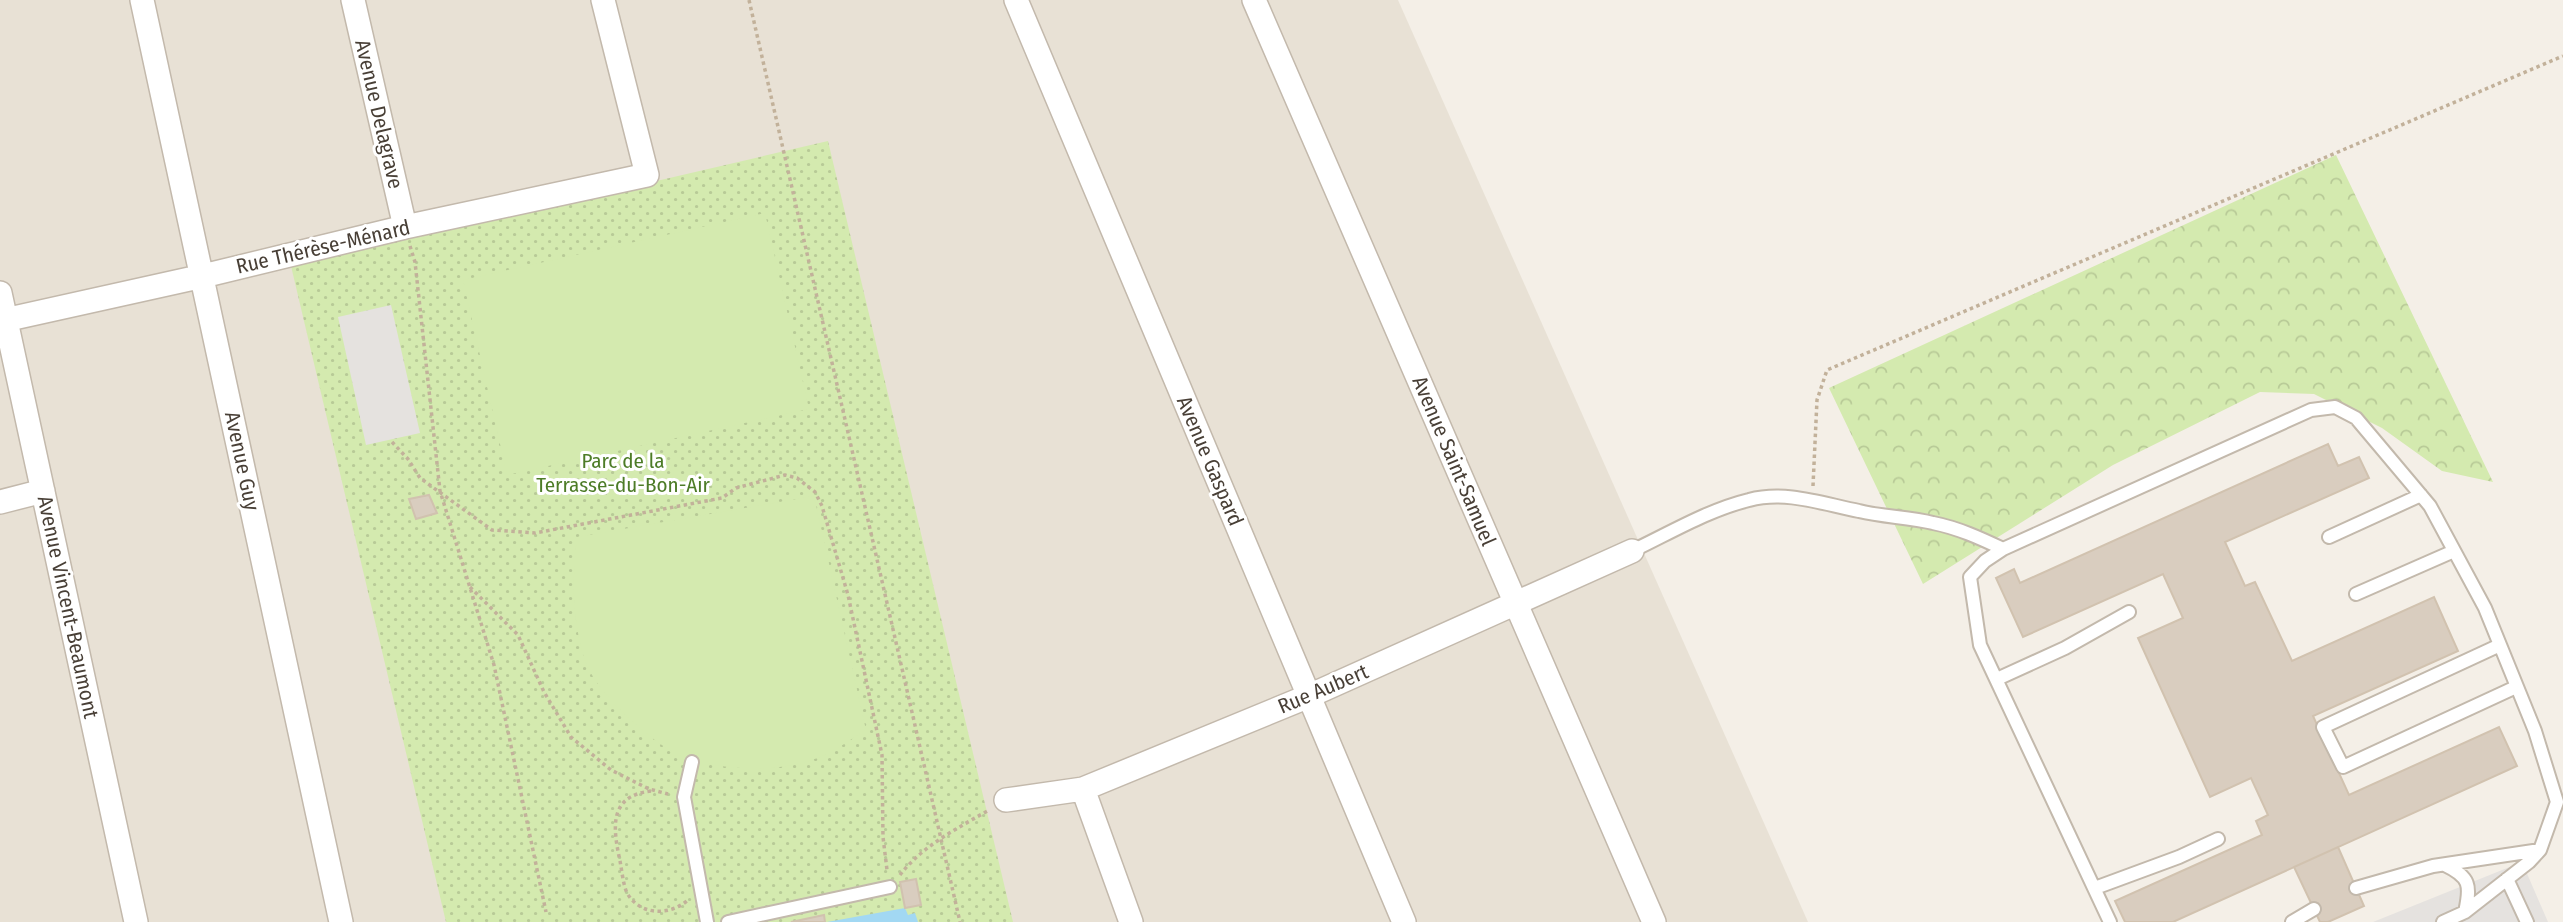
<svg xmlns="http://www.w3.org/2000/svg" width="2563" height="922" viewBox="0 0 2563 922" font-family="'Fira Sans Condensed',sans-serif">
<style>
.residential{fill:#e8e1d5}
.grass{fill:url(#grass-dots)}
.forest{fill:url(#forest-crowns)}
.pitch{fill:#d4eaaf}
.parking{fill:#e5e2df}
.water{fill:#a2d8f3}
.building{fill:#d9cdbf;stroke:#d1c2af;stroke-width:2}
.lines{fill:none;stroke-linecap:round;stroke-linejoin:round}
.service-casing{stroke:#c3b9ac;stroke-width:16}
.minor-casing{stroke:#c3b9ac;stroke-width:26}
.path{stroke:#c2b19a;stroke-width:3.5;stroke-dasharray:3.5 3.5;stroke-linecap:butt}
.service{stroke:#fff;stroke-width:12}
.minor{stroke:#fff;stroke-width:23}
.labels{text-anchor:middle;dominant-baseline:central;stroke-width:6;stroke-linejoin:round;paint-order:stroke}
.street-label{font-size:21px;fill:#483f36;stroke:#fff}
.park-label{font-size:21px;fill:#4d7c27;stroke:#fff}
</style>
<defs>
<pattern id="grass-dots" width="8" height="8" patternUnits="userSpaceOnUse" patternTransform="scale(1.75)"><rect width="8" height="8" fill="#d4eaaf"/><path d="M2 2h.1M6 6h.1" fill="none" stroke="#b8ca97" stroke-width="1.8" stroke-linecap="round"/></pattern>
<pattern id="forest-crowns" width="20" height="18" patternUnits="userSpaceOnUse" patternTransform="scale(1.75)"><rect width="20" height="18" fill="#d4eaaf"/><path d="M2 6a3 3 0 1 1 6 0M12 15a3 3 0 1 1 6 0" fill="none" stroke="#b8ca97"/></pattern>
</defs>
<rect width="100%" height="100%" fill="#f4efe7"/>
<!-- residential -->
<path class="residential" d="M0,0H1398L1808,922H0Z"/>
<!-- grass -->
<path class="grass" d="M828,141L1013,922H446L291,266Z"/>
<!-- forest -->
<path class="forest" d="M2336,155L2493,482L2442,471L2382,428L2314,394L2260,392L2113,465L1923,584L1829,388Z"/>
<!-- pitch -->
<path class="pitch" d="M765,213L809,409L507,475L463,280Z
M814,496L866,730C853,738 839,748 825,755C782,774 722,772 679,755C663,748 646,733 632,721C614,704 592,682 584,658C572,618 572,578 577,537Z"/>
<!-- parking -->
<path class="parking" d="M391,305L420,433L366,445L338,317Z
M2522,862L2548,922H2373Z"/>
<!-- water -->
<path class="water" d="M905,908L908,915L915,913L918,922H827Z"/>
<!-- building -->
<path class="building" d="M2328,444L2338,466L2359,457L2369,478L2225,542L2245,586L2255,582L2292,661L2434,597L2458,651L2313,716L2349,795L2499,727L2517,766L2173,922H2125L2115,901L2262,835L2256,821L2268,815L2251,778L2210,797L2138,638L2183,618L2163,574L2023,637L1996,578L2014,569L2020,583Z
M429,495L437,513L416,519L409,499Z
M2338,847L2364,906L2328,922H2320L2294,867Z
M916,879L921,905L905,908L900,882Z
M824,915L825,922H791Z"/>
<g class="lines">
<!-- service casing -->
<g class="service-casing">
<path id="service" d="M2329,537L2421,495
M1632,551C1670,533 1708,510 1749,500C1786,490 1823,504 1859,511C1883,517 1909,517 1933,523C1958,528 1980,538 2003,549
M2356,594L2454,551
M2500,645L2323,727L2343,767L2516,687
M1997,679L2065,648L2129,612
M692,762L684,797L707,922
M2445,865C2470,877 2471,885 2465,912
M2507,879L2527,922
M2095,888L2179,857L2218,839
M2356,888L2433,866L2540,850
M728,922L890,887
M2110,922L1980,645L1970,577L1985,561L2003,549L2311,410L2335,407L2356,418L2430,506L2485,608L2535,731L2557,802L2540,850L2529,862L2465,912L2443,922
M2292,922L2314,909"/>
</g>
<!-- minor casing -->
<g class="minor-casing">
<path id="minor" d="M142,0L341,922
M353,0L405,227
M1016,0L1404,922
M1254,0L1654,922
M0,293L136,922
M0,321L203,276L405,227L647,175L603,0
M0,502L43,491
M1083,789L1131,922
M1006,800L1083,789L1309,696L1632,551"/>
</g>
<!-- path -->
<path class="path" d="M749,0L960,922
M410,246L415,262L440,491L494,665L546,912
M392,442L408,459L420,478L492,530L535,533L722,498L736,488L785,475L797,478L815,492L822,506L848,595L882,755L883,837L887,870
M1813,486L1817,400L1827,370L2563,56
M470,587L518,635L544,692L571,737L611,770L649,789L668,794
M651,791C608,796 613,828 620,861C622,871 623,884 627,893C640,916 670,916 688,900
M900,875C922,846 958,828 989,810"/>
<!-- service -->
<use href="#service" class="service"/>
<!-- minor -->
<use href="#minor" class="minor"/>
</g>
<g class="labels">
<!-- street labels -->
<g class="street-label">
<text transform="translate(379 114) rotate(77)">Avenue Delagrave</text>
<text transform="translate(323 247) rotate(-13)">Rue Thérèse-Ménard</text>
<text transform="translate(242 461) rotate(78)">Avenue Guy</text>
<text transform="translate(1210 461) rotate(67)">Avenue Gaspard</text>
<text transform="translate(1454 461) rotate(67)">Avenue Saint-Samuel</text>
<text transform="translate(68 607) rotate(78)">Avenue Vincent-Beaumont</text>
<text transform="translate(1323 689) rotate(-23)">Rue Aubert</text>
</g>
<!-- park labels -->
<g class="park-label">
<text x="623" y="461">Parc de la<tspan x="623" dy="24">Terrasse-du-Bon-Air</tspan></text>
</g>
</g>
</svg>
